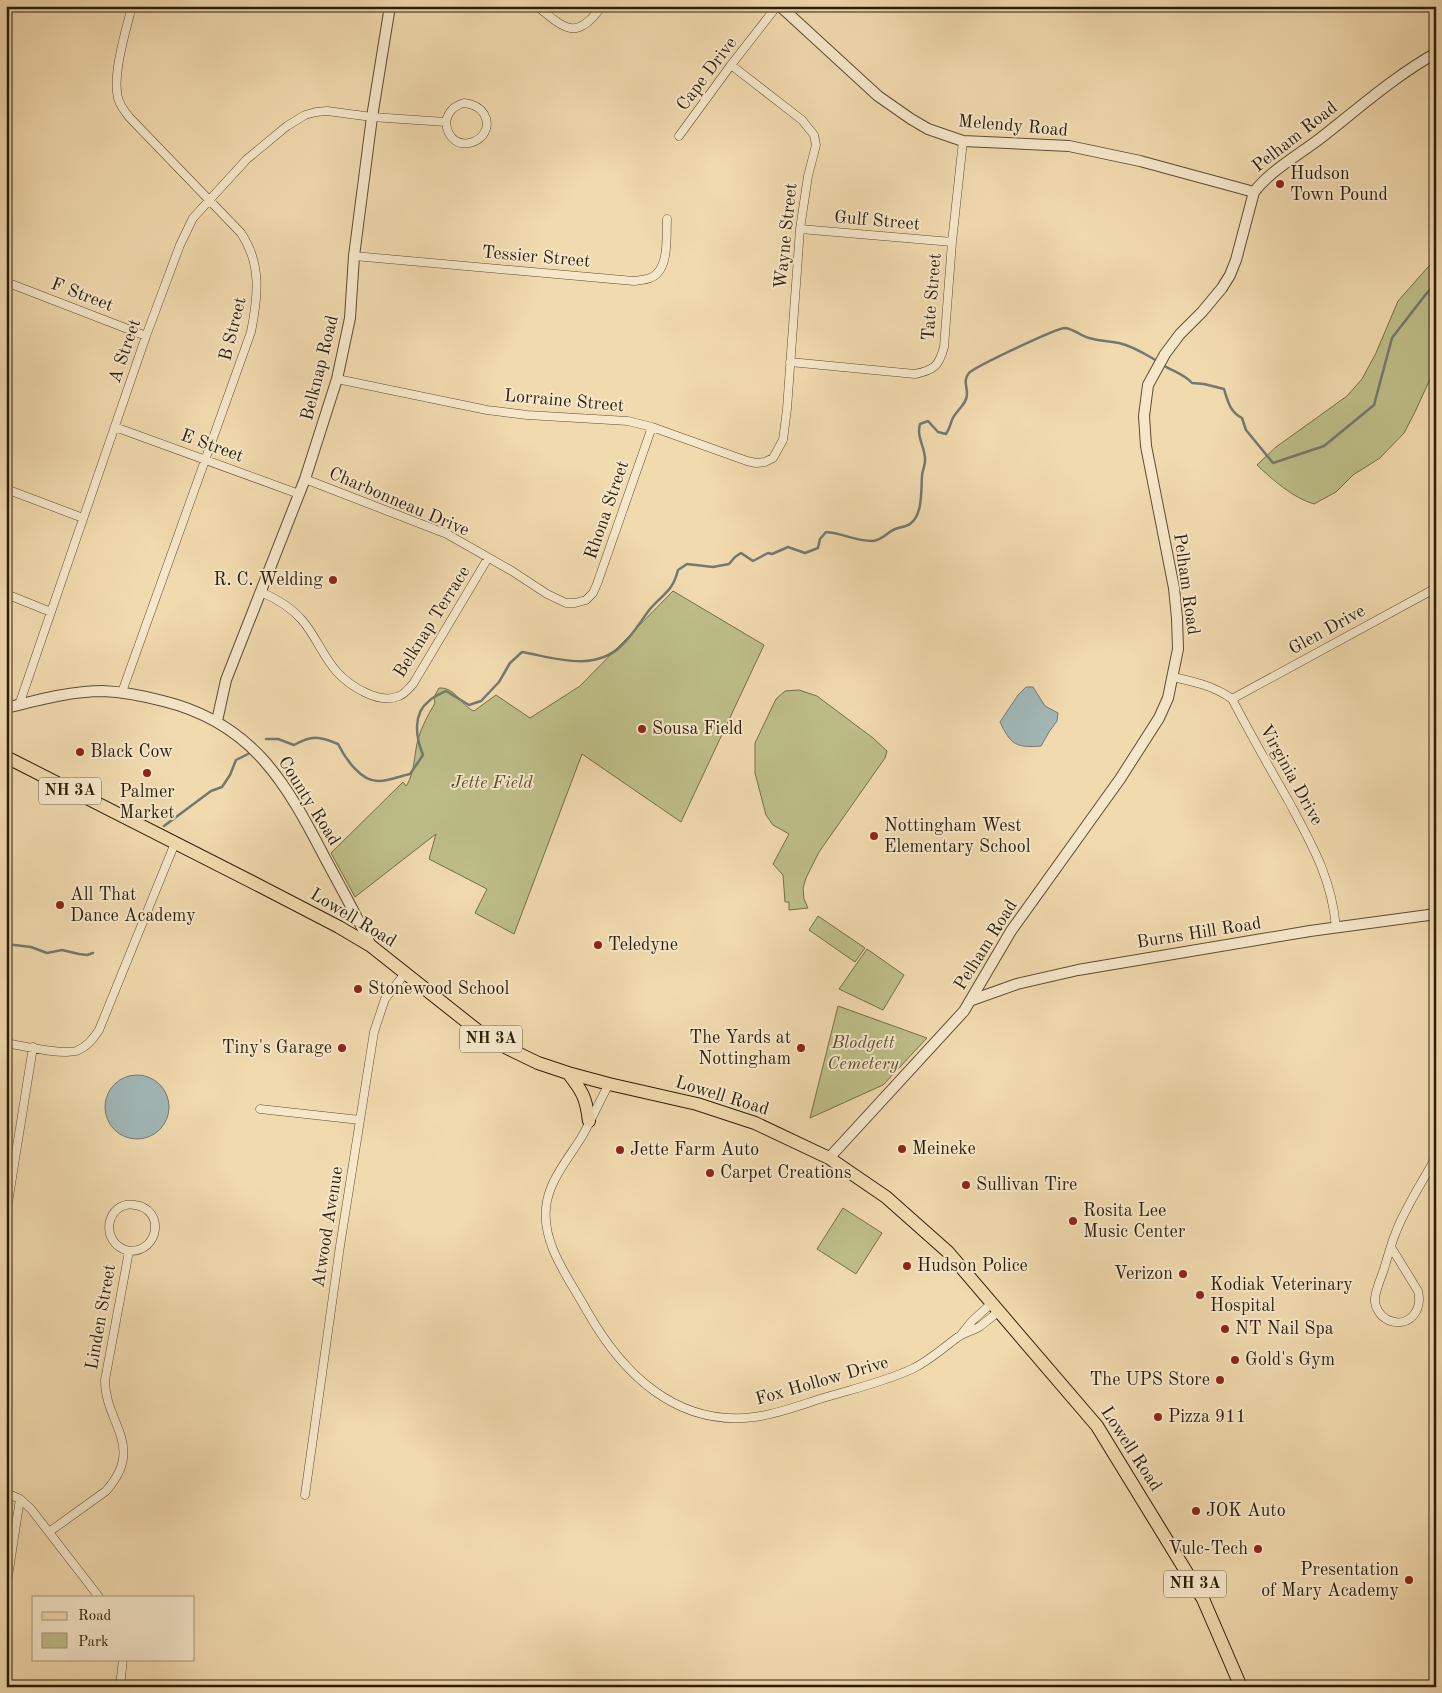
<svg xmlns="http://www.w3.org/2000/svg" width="1442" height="1693" viewBox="0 0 1442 1693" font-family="'Old Standard TT',serif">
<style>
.green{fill:#bebe88;stroke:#746e49}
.water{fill:#a1b7b7;stroke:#727972}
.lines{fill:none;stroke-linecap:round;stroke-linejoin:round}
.stream{stroke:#727972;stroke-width:2.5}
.minor-casing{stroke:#5c4c33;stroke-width:9}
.tertiary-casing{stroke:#5c4c33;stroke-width:12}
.primary-casing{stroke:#2b1d0a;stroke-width:14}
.minor{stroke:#f6e7ca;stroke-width:8}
.tertiary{stroke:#f6e7ca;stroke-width:10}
.primary{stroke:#f1daae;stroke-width:12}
.poi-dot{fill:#8f2418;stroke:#f6e7ca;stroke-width:2}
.labels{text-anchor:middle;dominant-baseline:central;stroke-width:4;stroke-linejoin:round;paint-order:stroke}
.shield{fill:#f6e7ca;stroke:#685a44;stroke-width:1}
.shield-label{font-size:16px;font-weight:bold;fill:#2b1d0a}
.street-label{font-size:18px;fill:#2b1d0a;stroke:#f6e7ca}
.poi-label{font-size:18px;fill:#2b1d0a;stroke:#f6e7ca;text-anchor:start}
.park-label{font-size:18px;font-style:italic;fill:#574d30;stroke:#f6e7ca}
</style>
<rect width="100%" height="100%" fill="#f1daae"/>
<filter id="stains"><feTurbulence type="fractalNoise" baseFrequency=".004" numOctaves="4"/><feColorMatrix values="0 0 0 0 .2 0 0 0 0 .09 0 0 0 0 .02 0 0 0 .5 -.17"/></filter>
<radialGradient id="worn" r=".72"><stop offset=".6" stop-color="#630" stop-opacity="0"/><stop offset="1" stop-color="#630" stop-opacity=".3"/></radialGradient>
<!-- green -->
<path class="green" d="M1436,258V366L1414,414L1404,433L1380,458L1353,475L1336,492L1314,504C1293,498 1273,480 1257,465L1276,447L1347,396L1362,379L1376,353L1398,301Z
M673,591L764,645L681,822L582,754L514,934L475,913L487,889L429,859L436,834L355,897L331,853L403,782L406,786L407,785C415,771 414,754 418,739C422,726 428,715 435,703L434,697L439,688C456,687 461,706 474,711L496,695L530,718L580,686Z
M799,690L817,696L873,738L887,751L885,758L819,852L806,878L803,888L804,899L808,908L789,910V902H785L783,875L773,864L789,834L773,825L766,815L755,773V743L776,699L785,691Z
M818,916L865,948L855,962L809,930Z
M867,949L904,975L883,1010L839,989Z
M838,1006L927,1038L883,1085L810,1118Z
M843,1208L882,1233L856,1274L817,1249Z"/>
<!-- water -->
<path class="water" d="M1026,687H1033L1045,706L1058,713L1057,721L1049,732L1041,746C1016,748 1011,745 1000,722L1018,695Z
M105 1107a32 32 0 1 1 64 0a32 32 0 1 1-64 0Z"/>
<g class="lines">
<!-- stream -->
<path class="stream" d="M1161,364C1172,371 1184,374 1192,383L1204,384L1224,389C1228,402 1230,412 1242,418L1246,430L1273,463L1324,446L1374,405L1392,338L1426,294L1436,284
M266,739H278L294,745C312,735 319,736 338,744C345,758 361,782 379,781C389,781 400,776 410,774L423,755C416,738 412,714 429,701C433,697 440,694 446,691L469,705L481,701L499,682L510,663L522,652C555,658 594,672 621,646C633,635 640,622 650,609C663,594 673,591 678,570L687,564L713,567L729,564L735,557L741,553L753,561L768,553L772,554L788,547L805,553L818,548L820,539L826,532C842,533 855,541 872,541C883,540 886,533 895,529C900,527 906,527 910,524C923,515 921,490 922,476C922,471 925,467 925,461C926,448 916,438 920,424L928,421L938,432L946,434C950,428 950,425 952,420C955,411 967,405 967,394C967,386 963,380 969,373C976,366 1057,328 1065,328C1074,329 1081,336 1089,338C1099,341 1110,341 1119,343C1133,346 1145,354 1157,361
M164,826L211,791L222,787L230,775L236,760L248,754
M6,944L31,947L47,953L62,950L79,954L87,955L93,953"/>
<!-- minor casing -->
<g class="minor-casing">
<path id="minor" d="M537,6C566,30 576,41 602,6
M679,136L731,65L777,6
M800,229L952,242
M354,256L634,281C639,280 645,280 650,278C670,271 666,236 667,219
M6,282L146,336
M790,362L915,374C934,370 939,366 944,347L952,242L963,141
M337,379L487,410L527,415L628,421L652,427L747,461L756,463L765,462L773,458L783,440L787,409L800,229L808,176L816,145L814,135L802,120L731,65
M115,427L299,494
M305,479L447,534L512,571L547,594L566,603H575L586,600L593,593L597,584L652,427
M6,489L83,518
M261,592C277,599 291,607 302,620C316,636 323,657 337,672C350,686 379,705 399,696C405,694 409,688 413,684L488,558
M6,594L51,612
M1173,677C1195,682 1214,686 1232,699C1250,733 1269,767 1288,800C1311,843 1332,878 1336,928
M122,692L251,332C258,297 262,264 241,233L130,118C125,112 120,106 118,98C112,75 126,30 132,6
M1232,699L1436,588
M19,705L146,336L180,245L193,218L247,159L287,126L305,115L316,112L327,111L372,117L446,122C449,160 499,141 484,114C479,106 472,104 464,103C453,106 448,112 446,122
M6,1043C23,1046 61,1055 76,1051C87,1047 93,1039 99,1030L175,843
M609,1084C599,1102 591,1121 581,1138C568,1159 548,1182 546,1208C542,1245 570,1280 587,1311C622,1373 676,1427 754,1417C780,1414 805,1403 830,1396C857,1388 886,1381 912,1369C929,1361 943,1348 958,1337C964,1333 972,1331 979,1327C986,1322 993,1316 999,1311
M260,1109L360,1120
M6,1215L33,1047
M1391,1247L1418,1291C1423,1310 1409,1329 1388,1320C1380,1316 1374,1307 1375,1298C1376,1289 1381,1278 1384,1269C1388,1256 1391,1244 1396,1232C1406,1206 1423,1181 1436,1157
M960,1336L972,1321L992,1303
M6,1493L20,1499L31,1509L99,1597
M305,1495L340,1246L374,1032L385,999L406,972
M49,1532L106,1491C146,1446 105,1424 105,1380L129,1251C98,1244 106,1200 135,1205C165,1209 160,1252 129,1251
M6,1589L20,1499
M120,1687L123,1659"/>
</g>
<!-- tertiary casing -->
<g class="tertiary-casing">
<path id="tertiary" d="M780,6L878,96L911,119L928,129L963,141L1069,146L1140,161L1254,192
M6,708C38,700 71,691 103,691C124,692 144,696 163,701C253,723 286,783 325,858C341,888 357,916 371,946
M217,721L226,680L305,479L337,379L350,318L354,256L372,117L390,6
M972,1000L1017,984L1078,970L1310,931L1436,914
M829,1158L964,1011L1011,931L1120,779L1159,718L1168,698L1178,649L1177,618L1174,588L1146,446L1144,416L1148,385L1165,354L1180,334L1202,312L1222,288L1230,275L1236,260L1254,192C1272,169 1299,155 1322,137C1359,108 1395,76 1436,53"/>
</g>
<!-- primary casing -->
<g class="primary-casing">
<path id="primary" d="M6,757L260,886L339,927L371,946L482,1034L507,1048L538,1063L568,1073L609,1084L697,1104L755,1123L829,1158L886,1197L948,1252L1097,1426L1203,1599L1241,1687
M568,1073C583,1092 586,1098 589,1121"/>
</g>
<!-- minor -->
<use href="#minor" class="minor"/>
<!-- tertiary -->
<use href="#tertiary" class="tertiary"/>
<!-- primary -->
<use href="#primary" class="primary"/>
</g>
<!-- markers -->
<g class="poi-dot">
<circle cx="1280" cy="184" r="5"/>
<circle cx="333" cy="580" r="5"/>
<circle cx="642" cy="729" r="5"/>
<circle cx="80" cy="752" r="5"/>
<circle cx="147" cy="773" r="5"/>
<circle cx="874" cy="836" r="5"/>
<circle cx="60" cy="905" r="5"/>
<circle cx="598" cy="945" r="5"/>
<circle cx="358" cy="989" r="5"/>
<circle cx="342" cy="1048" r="5"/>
<circle cx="801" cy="1048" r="5"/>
<circle cx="902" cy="1149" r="5"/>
<circle cx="620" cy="1150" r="5"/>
<circle cx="710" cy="1173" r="5"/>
<circle cx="966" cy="1185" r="5"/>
<circle cx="1073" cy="1221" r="5"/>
<circle cx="907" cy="1266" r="5"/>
<circle cx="1183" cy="1274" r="5"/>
<circle cx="1200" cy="1295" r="5"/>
<circle cx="1225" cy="1329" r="5"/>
<circle cx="1235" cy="1360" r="5"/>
<circle cx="1220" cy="1380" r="5"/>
<circle cx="1158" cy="1417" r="5"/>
<circle cx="1196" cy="1511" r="5"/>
<circle cx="1258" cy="1549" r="5"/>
<circle cx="1409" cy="1580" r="5"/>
</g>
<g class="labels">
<!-- shield labels -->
<g class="shield">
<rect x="39" y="777.5" width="62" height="27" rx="4"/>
<rect x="460" y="1025.5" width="62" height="27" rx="4"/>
<rect x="1164" y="1570.5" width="62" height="27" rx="4"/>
</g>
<g class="shield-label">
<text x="70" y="791">NH 3A</text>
<text x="491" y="1039">NH 3A</text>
<text x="1195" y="1584">NH 3A</text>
</g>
<!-- street labels -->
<g class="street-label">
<text transform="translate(707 74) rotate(-53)">Cape Drive</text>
<text transform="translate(1013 126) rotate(5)">Melendy Road</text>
<text transform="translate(1295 137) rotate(-38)">Pelham Road</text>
<text transform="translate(877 221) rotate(5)">Gulf Street</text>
<text transform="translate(786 236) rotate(-84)">Wayne Street</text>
<text transform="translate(536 257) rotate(5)">Tessier Street</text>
<text transform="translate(82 295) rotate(21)">F Street</text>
<text transform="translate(932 297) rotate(-85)">Tate Street</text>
<text transform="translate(233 329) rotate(-76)">B Street</text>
<text transform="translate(125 351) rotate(-71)">A Street</text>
<text transform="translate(320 368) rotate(-76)">Belknap Road</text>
<text transform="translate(564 401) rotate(5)">Lorraine Street</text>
<text transform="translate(212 446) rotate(20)">E Street</text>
<text transform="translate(399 502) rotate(23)">Charbonneau Drive</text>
<text transform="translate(607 510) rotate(-71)">Rhona Street</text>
<text transform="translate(1186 584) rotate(82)">Pelham Road</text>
<text transform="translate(432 622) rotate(-58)">Belknap Terrace</text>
<text transform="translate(1327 630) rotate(-29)">Glen Drive</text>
<text transform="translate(1291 775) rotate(61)">Virginia Drive</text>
<text transform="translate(309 801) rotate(58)">County Road</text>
<text transform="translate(353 918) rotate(31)">Lowell Road</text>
<text transform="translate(1199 933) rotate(-9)">Burns Hill Road</text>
<text transform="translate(986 945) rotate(-58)">Pelham Road</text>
<text transform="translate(722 1096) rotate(17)">Lowell Road</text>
<text transform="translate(328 1227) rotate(-81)">Atwood Avenue</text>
<text transform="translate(101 1317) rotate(-80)">Linden Street</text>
<text transform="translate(822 1381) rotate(-16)">Fox Hollow Drive</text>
<text transform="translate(1131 1449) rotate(57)">Lowell Road</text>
</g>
<!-- poi labels -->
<g class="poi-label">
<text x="1290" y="174">Hudson<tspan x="1290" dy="21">Town Pound</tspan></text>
<text x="323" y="580" text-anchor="end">R. C. Welding</text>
<text x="652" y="729">Sousa Field</text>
<text x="90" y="752">Black Cow</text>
<text x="147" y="792" text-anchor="middle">Palmer<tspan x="147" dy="21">Market</tspan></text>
<text x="884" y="826">Nottingham West<tspan x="884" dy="21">Elementary School</tspan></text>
<text x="70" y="895">All That<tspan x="70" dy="21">Dance Academy</tspan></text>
<text x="608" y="945">Teledyne</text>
<text x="368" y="989">Stonewood School</text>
<text x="791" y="1038" text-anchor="end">The Yards at<tspan x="791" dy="21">Nottingham</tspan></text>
<text x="332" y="1048" text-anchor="end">Tiny's Garage</text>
<text x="912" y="1149">Meineke</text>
<text x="630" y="1150">Jette Farm Auto</text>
<text x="720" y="1173">Carpet Creations</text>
<text x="976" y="1185">Sullivan Tire</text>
<text x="1083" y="1211">Rosita Lee<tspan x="1083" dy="21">Music Center</tspan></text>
<text x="917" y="1266">Hudson Police</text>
<text x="1173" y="1274" text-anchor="end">Verizon</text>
<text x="1210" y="1285">Kodiak Veterinary<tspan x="1210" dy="21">Hospital</tspan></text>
<text x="1235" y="1329">NT Nail Spa</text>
<text x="1245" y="1360">Gold's Gym</text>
<text x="1210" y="1380" text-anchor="end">The UPS Store</text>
<text x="1168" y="1417">Pizza 911</text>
<text x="1206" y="1511">JOK Auto</text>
<text x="1248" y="1549" text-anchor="end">Vulc-Tech</text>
<text x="1399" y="1570" text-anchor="end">Presentation<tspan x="1399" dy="21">of Mary Academy</tspan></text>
</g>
<!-- park labels -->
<g class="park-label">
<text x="492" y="783">Jette Field</text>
<text x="863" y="1043">Blodgett<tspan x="863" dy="21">Cemetery</tspan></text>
</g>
</g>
<!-- margin -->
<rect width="1442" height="1693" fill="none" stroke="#f1daae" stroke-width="25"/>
<rect x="8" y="8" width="1427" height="1678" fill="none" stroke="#2b1d0a" stroke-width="2.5"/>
<rect x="12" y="12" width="1417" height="1668" fill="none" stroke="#2b1d0a"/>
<!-- legend -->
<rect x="32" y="1596" width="162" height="65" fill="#f6e7ca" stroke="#a5967d"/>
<rect x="42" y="1612" width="25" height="8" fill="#f1daae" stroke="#a5967d"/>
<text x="78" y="1620" font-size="15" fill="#2b1d0a">Road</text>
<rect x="42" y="1633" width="25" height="15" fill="#bebe88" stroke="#a5967d"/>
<text x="78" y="1646" font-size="15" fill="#2b1d0a">Park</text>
<rect width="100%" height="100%" filter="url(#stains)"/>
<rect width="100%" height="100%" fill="url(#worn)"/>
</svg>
